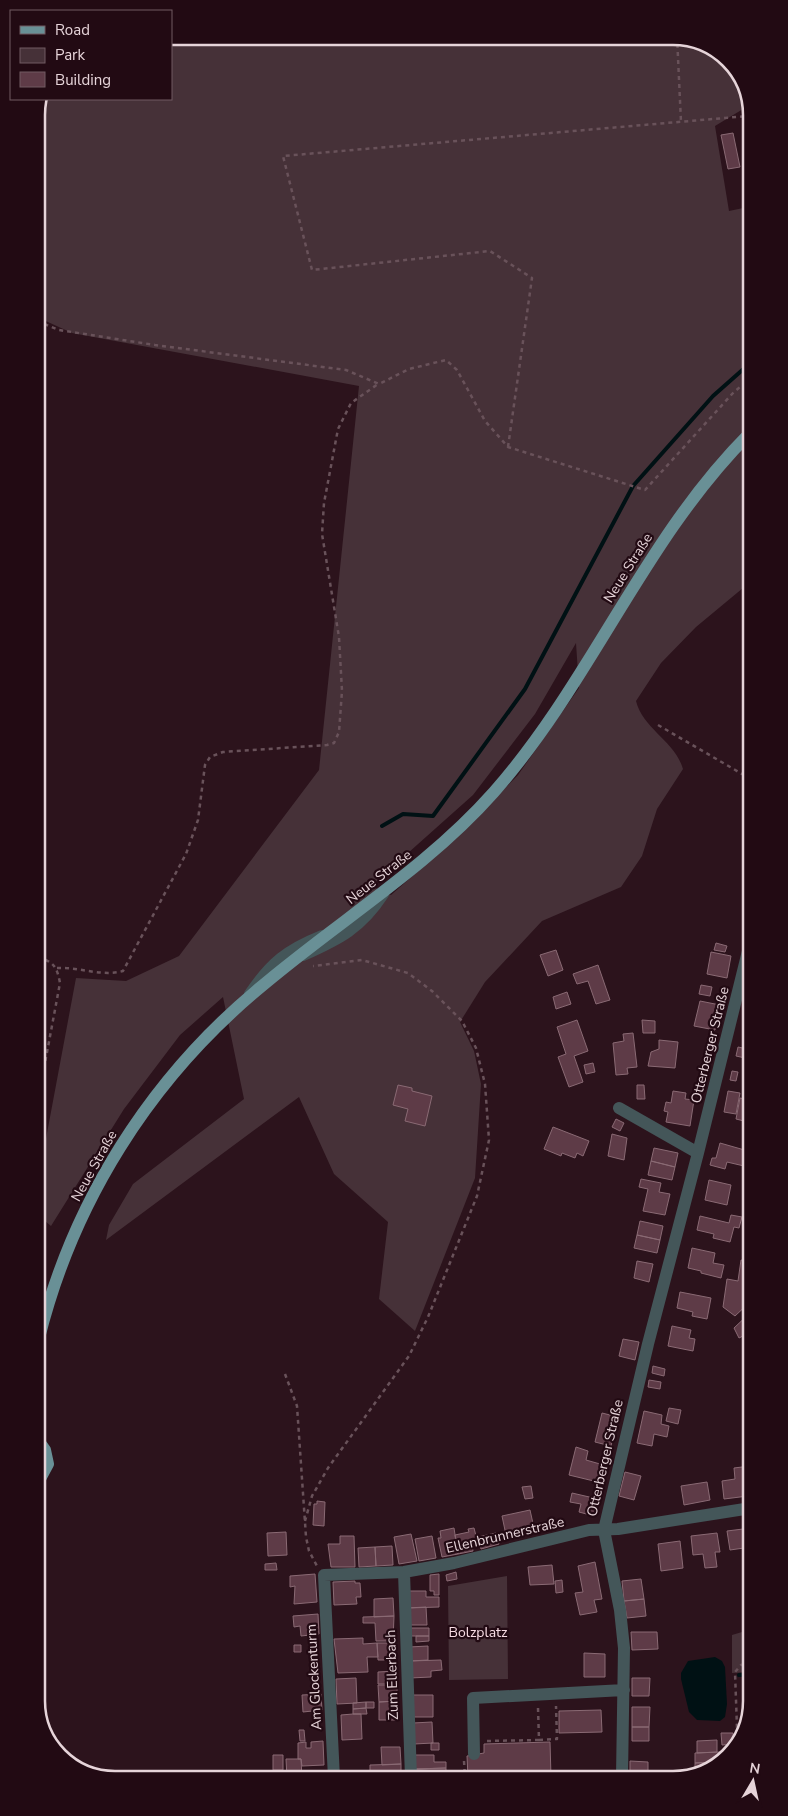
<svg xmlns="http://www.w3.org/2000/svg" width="788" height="1816" viewBox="0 0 788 1816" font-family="'Nunito Sans',sans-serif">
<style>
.green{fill:#463138;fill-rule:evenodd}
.water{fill:#001114}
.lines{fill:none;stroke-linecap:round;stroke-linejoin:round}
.stream{stroke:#001114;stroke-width:4}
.building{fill:#5e3b47;stroke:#8a6a74}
.path{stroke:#69525a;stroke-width:2.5;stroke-dasharray:4 4;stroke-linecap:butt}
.minor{stroke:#445659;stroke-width:12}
.major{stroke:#699096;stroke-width:12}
.labels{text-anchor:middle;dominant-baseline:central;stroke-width:4.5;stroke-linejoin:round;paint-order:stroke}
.street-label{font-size:14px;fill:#e6d4d9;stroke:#220a13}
.park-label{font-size:14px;fill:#f8dce4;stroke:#220a13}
.rim{fill:none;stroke:#e6d4d9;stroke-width:2.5}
</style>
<rect width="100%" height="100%" fill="#2c131c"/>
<!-- green -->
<path class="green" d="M213,36H679L721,53L748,90V106L715,126L729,211L748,207L749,583L696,627L661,663L636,701C643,729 675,741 683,769L657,809L642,856L621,887L542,921L485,982L460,1022L474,1051L481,1084L475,1178L415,1331L379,1299L388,1222L334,1174L299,1097L106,1240L109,1225L133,1184L244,1099L223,997L180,1035L124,1109L51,1226L39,1216V1176L76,978L126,981L179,956L319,770L359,386L72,333L37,317L36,110L41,99H171V44ZM576,643L579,688L518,775L459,835L391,895L371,886L473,795L535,714Z
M507,1576L508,1679L449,1680L448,1586Z
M752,1629V1672L732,1673V1635Z"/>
<!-- water -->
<path class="water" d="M715,1657L722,1661L725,1667L727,1704L725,1717L720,1721L697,1720L689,1712L681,1679V1673L688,1661Z"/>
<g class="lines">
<!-- stream -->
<path class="stream" d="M382,826L403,814L433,816L525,689L633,486L713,396L748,365
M739,1675L752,1674"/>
</g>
<!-- building -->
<path class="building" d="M733,133L740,167L728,169L721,135Z
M716,943L727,946L725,952L714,950Z
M556,950L563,970L548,976L540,955Z
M711,952L731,956L727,978L707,974Z
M598,965L610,1000L596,1004L588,981L577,984L573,974Z
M701,985L712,987L710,996L699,994Z
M567,992L571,1004L556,1009L553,997Z
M700,1001L720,1005L715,1030L694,1026Z
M748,1005L750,1006V1028L744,1026Z
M577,1020L588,1051L574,1056L583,1082L569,1087L558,1057L566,1054L557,1027Z
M642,1020L655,1021V1033H643Z
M633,1033L637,1067L627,1068L628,1074L616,1075L613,1043L624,1041L623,1034Z
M659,1040L678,1042L675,1068L648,1066L651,1052L659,1049Z
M738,1047L747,1049L745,1058L736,1056Z
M593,1063L595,1072L586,1074L584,1065Z
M732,1071L738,1072L736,1081L730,1080Z
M398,1085L412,1088V1091L432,1096L425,1126L405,1121L408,1109L393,1105Z
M637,1085H644L645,1099H637Z
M673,1091L686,1093L685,1099L694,1100L690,1126L666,1122L668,1112L664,1111L666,1102L671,1103Z
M728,1091L740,1093L736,1114L724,1112Z
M740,1098L750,1100L748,1122L736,1119Z
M616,1119L624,1123L620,1131L612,1127Z
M553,1127L589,1141L583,1156L577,1153L575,1158L562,1153L561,1156L544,1149Z
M612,1134L627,1138L624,1160L608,1156Z
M720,1143L748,1151L744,1166L727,1162L725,1169L710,1165L712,1158H716Z
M654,1148L678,1153L675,1167L651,1161Z
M651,1161L675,1167L672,1180L648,1175Z
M641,1179L661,1183L659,1192L670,1194L665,1215L643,1211L648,1189L639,1187Z
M709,1180L731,1185L727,1205L705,1200Z
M731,1215L742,1217L739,1228L734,1227L730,1242L713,1238L714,1234L697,1230L700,1216L729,1223Z
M640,1221L663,1226L660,1240L637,1235Z
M637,1235L660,1240L657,1253L634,1248Z
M692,1248L715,1253L713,1263L724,1265L721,1278L701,1273V1271L688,1268Z
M741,1260L751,1262L749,1295L751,1301L735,1316L723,1307L727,1279L738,1281Z
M637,1261L653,1264L649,1282L634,1278Z
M680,1292L711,1298L707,1319L692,1316L693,1312L677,1308Z
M751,1312V1332L739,1338L734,1328Z
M672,1326L691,1330L689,1338L695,1339L693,1351L668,1346Z
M623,1339L639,1342L635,1360L619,1356Z
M751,1345V1362H746L743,1346Z
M653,1366L665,1369L664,1376L652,1373Z
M649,1380L661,1382L660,1389L648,1387Z
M669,1408L681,1410L678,1424L666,1421Z
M644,1411L662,1415L661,1424L669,1426L667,1437L654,1434L652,1446L637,1443Z
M602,1413L618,1417L611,1446L595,1442Z
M576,1447L588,1451L586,1460L607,1466L602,1483L569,1475Z
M750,1466L751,1482L746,1483L748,1496L724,1499L722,1481L735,1479L734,1468Z
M625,1472L641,1476L634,1500L619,1496Z
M707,1482L710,1500L684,1505L681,1486Z
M531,1486L533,1498L525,1499L522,1487Z
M572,1493L598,1499L594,1516L579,1512L581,1504L570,1502Z
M317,1501L325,1502L324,1526L313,1525L314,1504H317Z
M530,1510L534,1528L506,1535L502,1516Z
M454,1528L458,1554L442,1557L438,1538H441L440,1531Z
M474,1528L477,1540L471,1541L473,1551L458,1554L455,1535L469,1532L468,1529Z
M751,1528V1547L730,1550L727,1531Z
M286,1532L287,1555L268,1556L267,1533Z
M496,1533L499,1544L481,1549L478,1537Z
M717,1533L720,1552H715L717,1567L705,1568L703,1554L693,1555L691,1536Z
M411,1534L417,1561L399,1564L394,1537Z
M340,1536H354L355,1567H331L328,1544H340Z
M432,1536L436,1558L419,1561L415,1539Z
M680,1541L683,1568L661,1571L658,1544Z
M392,1546L393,1565L376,1566L375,1547Z
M375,1547L376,1566L359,1567L358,1548Z
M595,1562L602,1599L594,1600L597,1612L580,1615L575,1593L583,1592L578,1566Z
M276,1563L277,1570H265V1564Z
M552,1565L554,1584L530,1585L528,1567Z
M456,1572L457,1579L447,1581L446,1575Z
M315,1574L317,1602L294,1604L295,1586L290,1587V1576Z
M439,1574V1595H434V1591H430V1575Z
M641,1579L644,1599L624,1601L622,1581Z
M562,1580L563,1592L556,1593L555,1581Z
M355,1581V1583H360L361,1597H356L357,1604L334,1605L333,1582Z
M407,1591H426V1597H439V1607L407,1608Z
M393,1598L394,1616L374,1617V1599Z
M644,1599L646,1616L627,1618L624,1601Z
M426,1607L427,1625H408L407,1608Z
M318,1614L319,1634L301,1636L300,1626L294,1627L293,1616Z
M394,1616L393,1641H376L375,1623H363V1617Z
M411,1628H429V1636H411Z
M631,1632H657L658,1649L632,1650Z
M416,1636H429V1641L416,1642Z
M363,1638V1644L377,1643L378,1657H367L368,1672L338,1673L334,1639Z
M377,1643H396V1660H378Z
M294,1645H301V1652H294Z
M428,1646V1660L410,1661L409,1647Z
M584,1653L605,1654V1677H584Z
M441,1660L442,1670L431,1671V1677L410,1678V1661Z
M395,1671V1684H378V1672Z
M356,1678L357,1703L337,1704L336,1679Z
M632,1678H650L649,1696H632Z
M378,1685H397V1701L379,1702Z
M744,1688H752V1701L748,1713L745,1714Z
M321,1694L322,1710L303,1712L302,1695Z
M411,1695H433V1717H412Z
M397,1701L398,1720H379V1702Z
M366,1702H374V1708H366Z
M366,1702V1708L353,1709V1703Z
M632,1707H650L649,1727H632Z
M366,1708L367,1714H353V1709Z
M601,1710L602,1732L559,1733V1711Z
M353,1714H361L362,1739L342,1740L341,1715Z
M432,1722L433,1743L414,1744L413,1723Z
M632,1727H649V1741H632Z
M299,1730H304L305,1741H300Z
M721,1733H733L734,1744L722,1745Z
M717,1740V1752L697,1753V1741Z
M323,1741L324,1765L302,1766L301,1759H298V1743L306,1742V1748H311V1742Z
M550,1742L551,1777H468L467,1756L484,1753V1744Z
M431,1743H439V1750H431Z
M381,1747H400L401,1764L382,1765Z
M720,1752V1760L717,1762L695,1763V1753Z
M273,1755H283V1770H273Z
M415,1755H434V1762H446V1768L415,1769Z
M286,1759H301L302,1778H287Z
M630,1761L648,1762V1776H630Z
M717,1762L701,1773H695V1763Z
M401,1764V1778H382L381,1771L376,1772L377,1775H370V1765Z
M446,1768V1777L416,1778L415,1769Z
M325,1773V1778H313L312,1774Z"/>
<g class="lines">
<!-- path -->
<path class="path" d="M677,36L681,122
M37,321L59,330L155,345L346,370L379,384L409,369L446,360L457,370L485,421L508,447L645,490L733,393L748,380
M744,422L748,418
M508,447L532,278L490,251L312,270L283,156L748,116
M658,725L749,778
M38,957C54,962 57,967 60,983L39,1095
M57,968C80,967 102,977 123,971L186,854L198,820L205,765L210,757L223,752L327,745L334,743L339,732L342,691L339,637L322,534L324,503L338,429L351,403L378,384
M285,1374L297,1406L306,1537L309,1551L317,1566
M305,1521L312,1496L328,1468L409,1356L428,1317L477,1196L489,1140L485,1084L476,1048L462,1021L432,991L408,973L362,960L313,966
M740,1735L737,1728L735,1672L741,1665L752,1662
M539,1740L557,1739L556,1706
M487,1741L539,1740L538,1708
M464,1761L465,1777"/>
<!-- minor -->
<path class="minor" d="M303,955C339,939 361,928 383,894
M250,994C271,963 287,950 322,936
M619,1108L698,1153
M404,1572L411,1778
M474,1754L473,1698L624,1690
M622,1776L624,1648L620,1610L604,1530L648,1344L698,1153L750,943
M334,1778L324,1575L404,1572L454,1563L589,1530L618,1529L751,1508"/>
<!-- major -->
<path class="major" d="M39,1338C73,1202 149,1081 256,991C335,923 425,870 494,792C592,681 644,539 749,434
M40,1443L45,1450L48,1464L40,1479"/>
</g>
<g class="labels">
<!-- street labels -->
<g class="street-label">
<text transform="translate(628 568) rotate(-58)">Neue Straße</text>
<text transform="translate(379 877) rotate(-38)">Neue Straße</text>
<text transform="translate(710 1045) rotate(-76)">Otterberger Straße</text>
<text transform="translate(94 1166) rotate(-61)">Neue Straße</text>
<text transform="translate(605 1458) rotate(-77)">Otterberger Straße</text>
<text transform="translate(505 1535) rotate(-13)">Ellenbrunnerstraße</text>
<text transform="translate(392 1675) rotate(-92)">Zum Ellerbach</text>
<text transform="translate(314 1677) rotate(-93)">Am Glockenturm</text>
</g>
<!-- park labels -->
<g class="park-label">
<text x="478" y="1632">Bolzplatz</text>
</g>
</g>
<!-- crop -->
<path d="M0 0H788V1816H0ZM115 45H673A70 70 0 0 1 743 115V1701A70 70 0 0 1 673 1771H115A70 70 0 0 1 45 1701V115A70 70 0 0 1 115 45Z" fill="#220a13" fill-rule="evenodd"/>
<path class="rim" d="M115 45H673A70 70 0 0 1 743 115V1701A70 70 0 0 1 673 1771H115A70 70 0 0 1 45 1701V115A70 70 0 0 1 115 45Z"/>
<!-- legend -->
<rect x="10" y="10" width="162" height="90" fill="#220a13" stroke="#705b62"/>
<rect x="20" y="26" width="25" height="8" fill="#699096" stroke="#705b62"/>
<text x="55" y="35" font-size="15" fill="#e6d4d9">Road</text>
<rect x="20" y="48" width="25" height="15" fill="#463138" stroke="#705b62"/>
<text x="55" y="60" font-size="15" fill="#e6d4d9">Park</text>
<rect x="20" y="72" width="25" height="15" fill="#5e3b47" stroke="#705b62"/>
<text x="55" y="85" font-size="15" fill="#e6d4d9">Building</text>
<!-- north arrow -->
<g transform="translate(753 1781) rotate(9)" stroke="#220a13" stroke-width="4" paint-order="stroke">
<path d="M0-4L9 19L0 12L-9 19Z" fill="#e6d4d9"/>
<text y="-8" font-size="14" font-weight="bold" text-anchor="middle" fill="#e6d4d9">N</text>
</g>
</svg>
